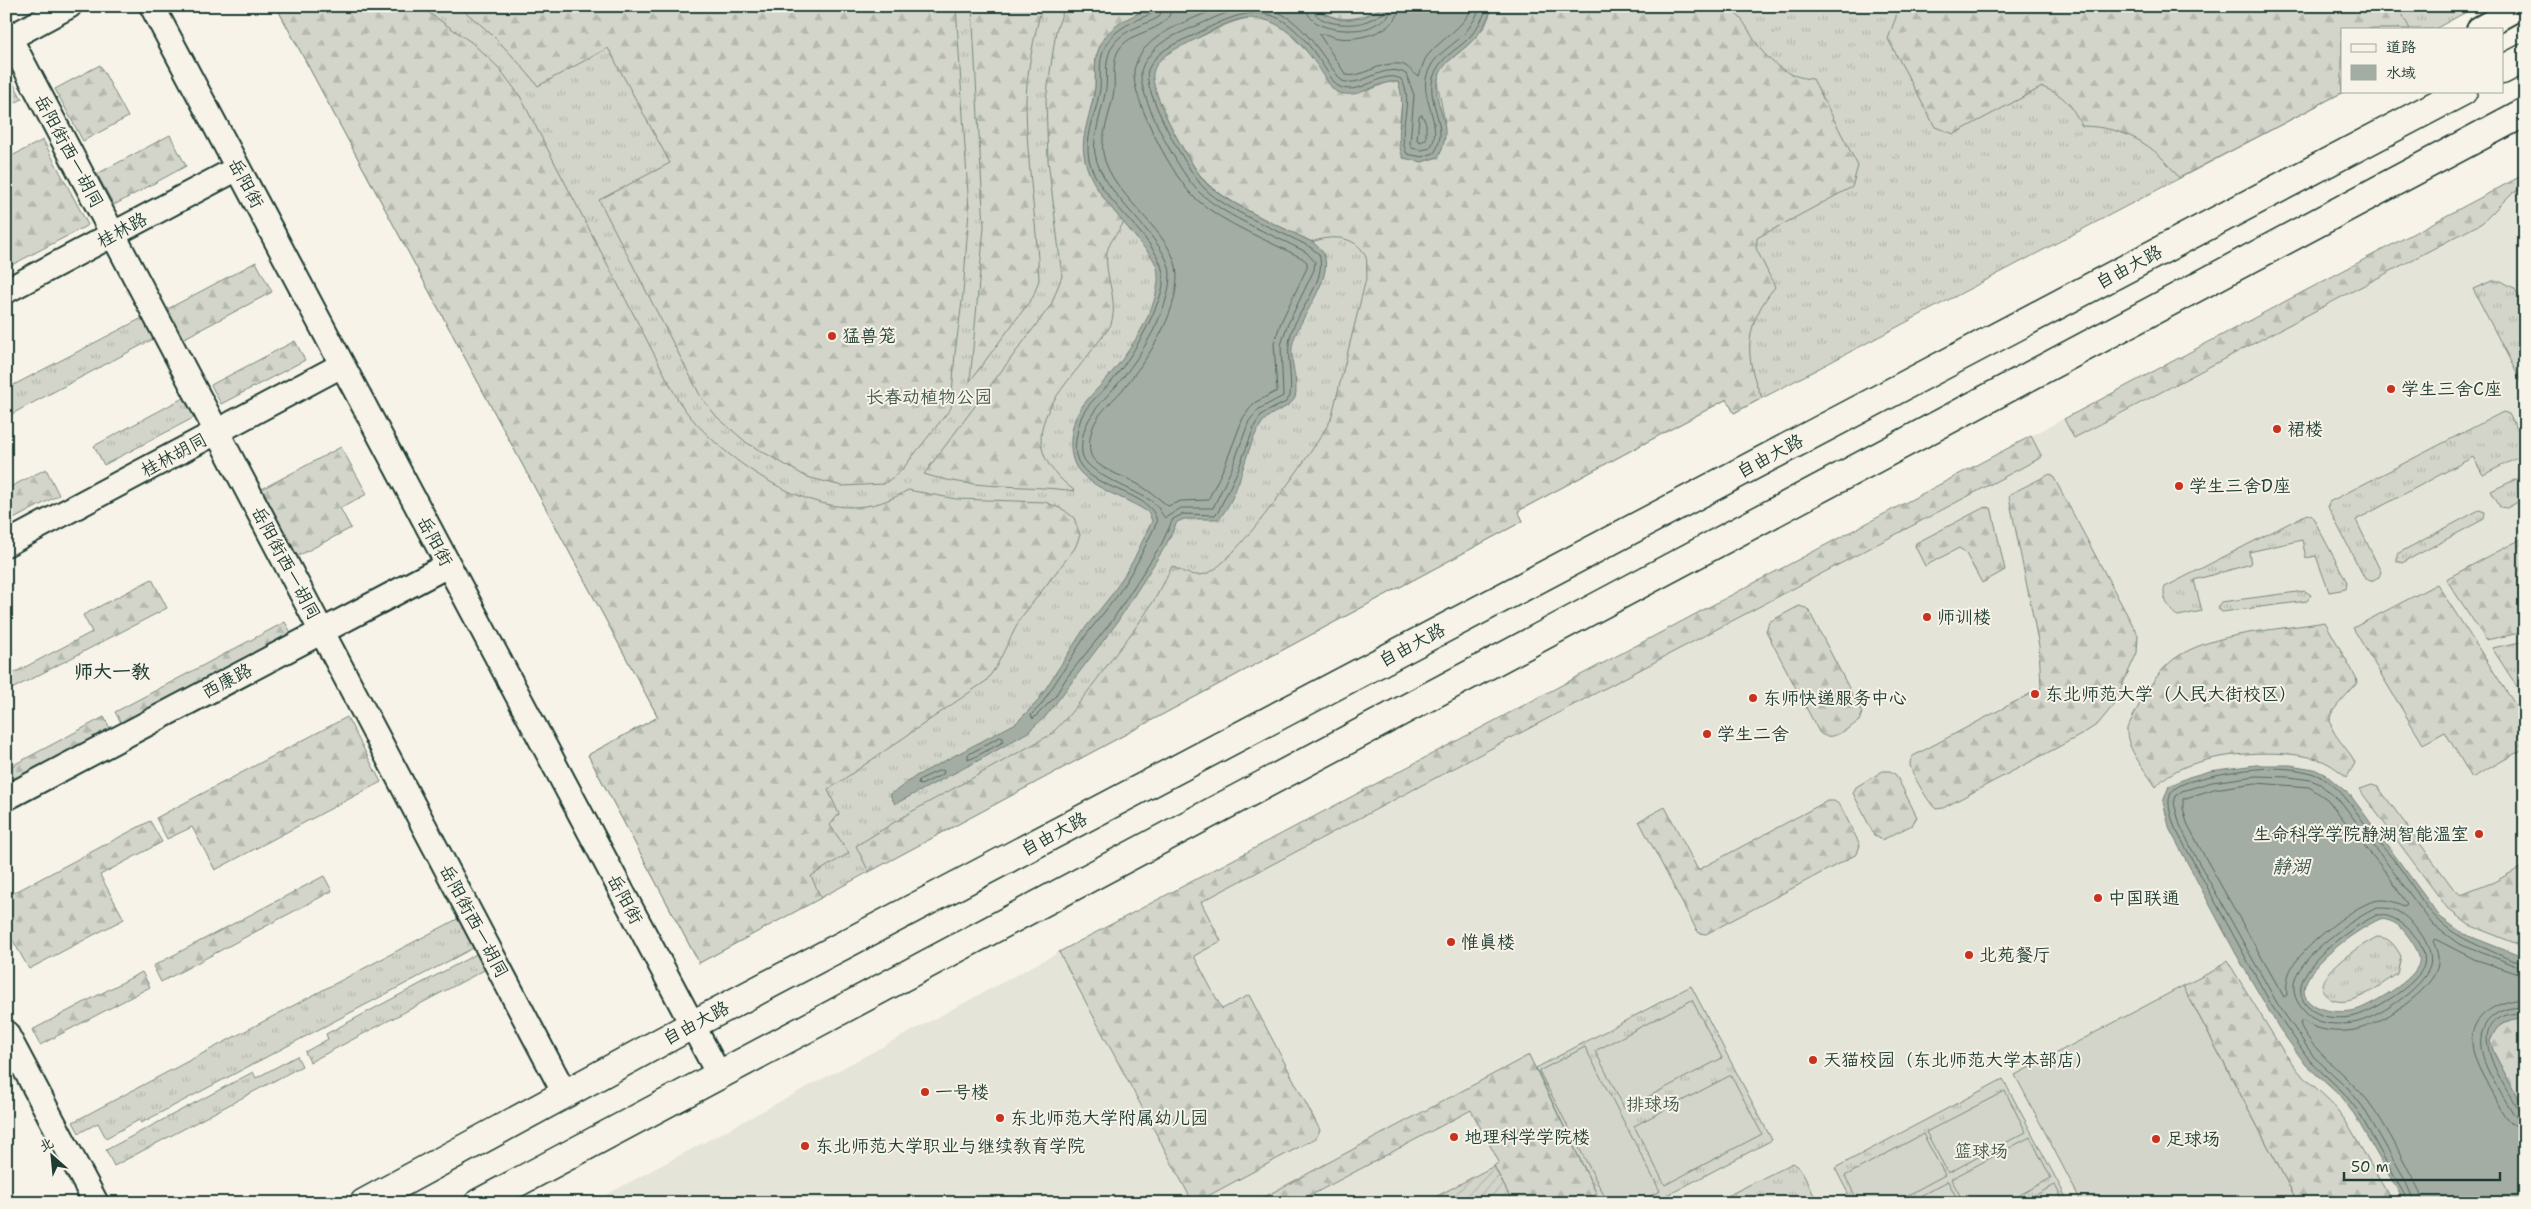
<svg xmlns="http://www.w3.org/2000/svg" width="2531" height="1209" viewBox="0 0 2531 1209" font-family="'Shantell Sans','LXGW WenKai TC',sans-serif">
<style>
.built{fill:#e5e4d9}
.grass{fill:url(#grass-tufts);stroke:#79897f}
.forest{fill:url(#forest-firs);stroke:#79897f}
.garden{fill:url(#garden-furrows);stroke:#79897f}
.pitch{fill:#d3d5ca;stroke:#79897f}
.water{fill:#a4ada3;stroke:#6f8077;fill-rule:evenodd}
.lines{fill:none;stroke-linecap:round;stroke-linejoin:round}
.shore{stroke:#546a60;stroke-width:1}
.minor-casing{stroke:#1f3d34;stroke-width:28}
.major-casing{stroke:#1f3d34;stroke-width:31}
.minor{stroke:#f7f3e8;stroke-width:24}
.major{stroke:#f7f3e8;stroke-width:28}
.poi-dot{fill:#c8321e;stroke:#f7f3e8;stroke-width:2}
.labels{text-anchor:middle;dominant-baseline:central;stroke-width:4;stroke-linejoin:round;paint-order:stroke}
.street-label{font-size:18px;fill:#1f3d34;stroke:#f7f3e8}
.poi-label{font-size:18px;fill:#1f3d34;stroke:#f7f3e8;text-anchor:start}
.park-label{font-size:18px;fill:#435b52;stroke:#f7f3e8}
.neighbourhood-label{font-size:19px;font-weight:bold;fill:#1f3d34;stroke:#f7f3e8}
.water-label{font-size:19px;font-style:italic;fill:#405950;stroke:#f7f3e8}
</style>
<defs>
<pattern id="grass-tufts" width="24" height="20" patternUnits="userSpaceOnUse" patternTransform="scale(1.25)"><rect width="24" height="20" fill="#d3d5ca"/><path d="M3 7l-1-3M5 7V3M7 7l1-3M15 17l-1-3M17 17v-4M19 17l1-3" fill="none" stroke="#b5b8ae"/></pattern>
<pattern id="forest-firs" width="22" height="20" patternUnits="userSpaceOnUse" patternTransform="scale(1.25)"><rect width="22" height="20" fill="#d3d5ca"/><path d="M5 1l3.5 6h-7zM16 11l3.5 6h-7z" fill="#b5b8ae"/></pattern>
<pattern id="garden-furrows" width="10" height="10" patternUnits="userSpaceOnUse" patternTransform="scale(1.25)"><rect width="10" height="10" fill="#d3d5ca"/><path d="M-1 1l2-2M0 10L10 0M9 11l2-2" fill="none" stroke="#b5b8ae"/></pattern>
</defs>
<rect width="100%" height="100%" fill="#f7f3e8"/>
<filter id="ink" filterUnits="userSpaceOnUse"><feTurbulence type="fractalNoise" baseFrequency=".02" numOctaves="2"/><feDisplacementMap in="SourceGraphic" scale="10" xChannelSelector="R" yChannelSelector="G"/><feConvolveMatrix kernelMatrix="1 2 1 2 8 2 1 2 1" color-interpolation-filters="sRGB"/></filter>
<g filter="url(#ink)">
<!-- built -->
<path class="built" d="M2525,174V1203H591L1059,952Z"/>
<!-- grass -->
<path class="grass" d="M276,6H2477L2435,29H2342V91H2345L1734,413L1727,399L1518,511L1523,521L699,963L588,755L658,717Z
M2492,281H2501L2514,288L2525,304V389L2473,289Z
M146,316L157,337L6,417V389Z
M185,397L195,417L104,465L94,446Z
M2503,412L2509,414L2525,444V454L2483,475L2473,457L2356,520L2381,572L2379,577L2371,581L2365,579L2328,507L2329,502Z
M2525,475V498L2507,508L2500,507L2491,491Z
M2479,510L2485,512L2484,519L2402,563L2397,561V554Z
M2307,514L2312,516L2347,582L2346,589L2329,592L2316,556L2306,558L2302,540L2249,552L2251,564L2194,580L2202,611L2178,616C2170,613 2161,595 2165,587Z
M2305,591L2311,595L2307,601L2222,612L2217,608L2221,602Z
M2525,641V699L2492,648Z
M463,916L479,945L141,1123L139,1120L106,1138L98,1123L79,1133L73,1122Z
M2377,937C2390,937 2395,946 2401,956L2397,974C2379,986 2341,1017 2323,992C2319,970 2360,946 2377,937Z
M482,951L490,967L310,1062L305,1052L328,1039L326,1034Z
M1691,986L1772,1140L1653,1203H1601L1536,1068Z
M297,1056L302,1066L114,1166L106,1150L253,1072L256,1078Z
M2003,1079L2069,1203H1853L1835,1168Z
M1793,1163L1800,1168L1818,1203H1722L1721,1199Z"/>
<!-- forest -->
<path class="forest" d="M276,6H419L471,42L499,68L520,96L678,400C710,449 790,507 851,507C872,507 890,501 908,490L956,499L1045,502L1064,510L1074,518L1080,535L1075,548L1020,619L996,667L986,681L828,790L839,814L830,825L849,853L811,876L821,898L699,963L588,755L658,717Z
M457,6H956L969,210L963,294L955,353L951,408L901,471L884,484L842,486L807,477L747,443L717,417L701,397L599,200L670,163L608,48L538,86C514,56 488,28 457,6Z
M972,6H1042C1034,37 1027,69 1026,100C1026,161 1037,220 1039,280L1033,297L970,381L984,227Z
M1065,6H1160L1136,14L1096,55L1095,88L1085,138L1097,188L1124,222C1119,231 1109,242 1107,252C1104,277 1119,299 1111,324C1108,331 1100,339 1096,345C1059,395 1005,439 1075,491C1025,484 973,490 924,474L1051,305L1062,276L1048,160L1046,100L1056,31Z
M1314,6H1385C1358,20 1340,26 1314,6Z
M1493,6H1712C1718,8 1726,8 1731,11C1742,16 1747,28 1753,38C1766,60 1787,78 1813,79L1858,166L1852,187L1757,238L1756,248L1775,287C1745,323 1743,356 1762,398L1734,413L1727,399L1518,511L1523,521L869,872L856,846L911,812L1050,735C1074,712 1092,686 1111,660C1134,630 1157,601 1172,566C1185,573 1194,578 1208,573C1234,563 1317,447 1331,419L1367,275C1366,269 1368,260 1365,255C1355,235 1330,235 1312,242C1278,225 1240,210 1210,186C1194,174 1149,92 1152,73C1156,53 1187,43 1202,36C1223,26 1247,12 1270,20C1288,27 1296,43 1310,54C1328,68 1349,79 1367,91L1388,82H1398L1403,95L1399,127L1445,122L1437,82L1442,67L1471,42L1485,26Z
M1897,6H2398L2410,29H2342V91H2345L2179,178C2155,144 2124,127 2082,126C2070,104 2066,96 2042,87L1954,134L1935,127L1888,39L1896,17Z
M100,65L128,117L83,141L55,89Z
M6,70L22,99L6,108Z
M170,135L186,166L114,205L97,174Z
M43,140L88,225L6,268V159Z
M2525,174V187L2512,193L2482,223L2074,438L2064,419Z
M256,262L272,292L177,342L162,312Z
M295,341L305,360L221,404L211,385Z
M2031,436L2042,457L1201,902L1221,941L1194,956L1222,1009L1249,995L1320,1130L1316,1138L1204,1198L1194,1199L1190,1197L1059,952Z
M341,447L367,494L340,508L351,528L296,557L260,490Z
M46,469L59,495L6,523V489Z
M2050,474L2053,476L2138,635L2137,653L2112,707L2098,724L2081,735L1943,808L1936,809C1930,805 1910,772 1910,764C1910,760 1911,759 1913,756L2041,688L2039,646L2009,497L2010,494Z
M1985,507L1991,508L1992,511L2005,570L1982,583L1965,552L1959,548L1925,566L1915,546L1916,543Z
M2525,537V632L2486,640L2446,579Z
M152,579L167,608L6,692V677L92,632L83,615Z
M2437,584L2525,720V748L2472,778L2445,732L2423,744L2353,628Z
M1799,606L1806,608L1809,611L1862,713L1859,721C1849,728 1829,744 1819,732L1766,631L1769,622Z
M285,622L293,636L123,726L115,712Z
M2325,622L2356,677L2357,683C2349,693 2340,701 2333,711C2321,728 2350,748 2355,763L2347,777C2338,770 2328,762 2317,759C2278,747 2181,752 2156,787C2146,771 2125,748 2127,728C2140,704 2152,676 2174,659C2212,632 2279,630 2325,622Z
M104,717L112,732L6,787V769Z
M347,717L381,782L215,870L192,827L167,839L156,818Z
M1883,771H1890L1896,775L1917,817L1912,825L1882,840L1874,835L1853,793L1856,787Z
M2372,785L2378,787L2453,888L2461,895L2494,882L2525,865V947L2469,925L2448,909L2359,789Z
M1827,801H1834L1840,805L1860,845L1857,854L1706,934L1699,933L1696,929L1639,821L1665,807L1698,870Z
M150,821L162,842L100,875L124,919L29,969L6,928V897Z
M324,876L332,891L161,982L153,966Z
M2227,960L2283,1051L2299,1072L2332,1103L2345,1120L2393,1203H2298L2183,986L2215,970Z
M142,972L150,987L40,1045L32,1030Z
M2515,1018H2525V1112L2494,1053L2490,1041L2497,1027Z
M1529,1055L1601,1203H1513L1494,1166L1499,1162L1471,1110L1302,1200L1303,1203H1253Z"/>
<!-- garden -->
<path class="garden" d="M1494,1166L1513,1203H1424Z"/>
<!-- pitch -->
<path class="pitch" d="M2183,986L2298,1203H2082L2015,1075Z
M1692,1000L1722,1058L1625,1109L1595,1051Z
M1585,1047L1660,1191L1637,1203H1608L1539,1071Z
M1731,1075L1762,1134L1665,1185L1634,1126Z
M2005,1091L2026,1132L1948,1173L1926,1132Z
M1923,1134L1945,1175L1893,1203H1859L1845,1176Z
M2030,1137L2051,1178L2005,1203H1964L1951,1179Z
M1948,1181L1959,1203H1907Z
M2055,1185L2064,1203H2020Z"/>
<!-- water -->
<path class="water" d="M1160,6H1314L1324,14L1341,20L1362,18L1385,6H1493C1487,20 1482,32 1471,42C1458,55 1443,61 1438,79C1431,106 1457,125 1438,157L1422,162L1403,158C1393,133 1408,107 1398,82C1376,80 1360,101 1337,92C1331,89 1327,80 1323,74C1306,49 1286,19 1252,18C1231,17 1205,35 1186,44C1173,50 1156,58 1153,73C1149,92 1194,174 1209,186C1240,210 1278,225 1312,242C1316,245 1321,249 1323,253C1336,278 1296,320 1292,347C1290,364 1299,381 1295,398C1287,411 1271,410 1262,423C1243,451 1242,492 1219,519H1184L1177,522L1166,545L1116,624L1046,716L1028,732L987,756L895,804L890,795L916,776L1016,723L1037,702L1082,632L1113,593L1133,561L1152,521L1149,513L1143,509C1123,497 1097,490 1081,473C1067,460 1069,430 1078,413C1085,400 1097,390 1107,378C1128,355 1160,307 1158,275C1158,262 1148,252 1140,243C1120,216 1089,189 1084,155C1080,136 1093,107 1095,88C1096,77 1094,64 1097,54C1105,25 1133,14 1160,6Z
M2256,765H2290L2314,769L2326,775L2351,796L2440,917L2464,934L2525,958V1018C2507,1019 2496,1024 2490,1041L2494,1053L2525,1112V1203H2405L2354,1114L2340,1096L2306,1065L2279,1028L2236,954L2170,830L2163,802L2169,786L2189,777L2210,771ZM2380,919C2393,920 2400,925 2408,936C2413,943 2421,954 2419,963C2415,980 2374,1003 2359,1009C2340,1016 2292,1010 2307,980C2317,958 2358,929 2380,919Z"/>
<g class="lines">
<!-- shore -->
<path class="shore" d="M1158,6L1155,12C1133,22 1109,29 1102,55C1099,66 1101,78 1100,89C1097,109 1087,132 1088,152C1090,195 1157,234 1163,273C1165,285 1160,298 1155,309C1145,334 1130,358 1113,380C1103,392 1087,403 1081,418C1078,427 1074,445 1076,455C1084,491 1153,489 1157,522L1137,563L1117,596L1086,635L1041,705L1031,715L1033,719L1054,698L1067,677L1112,621L1162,543L1173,519L1183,514L1215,515L1218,512L1238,470L1255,425L1262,414L1286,402L1290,396C1293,372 1284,354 1292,330C1301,307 1327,279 1319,254L1310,247C1279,230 1228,212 1204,188C1189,173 1141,89 1148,70C1156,51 1174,44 1192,36C1217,24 1242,8 1270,15C1295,22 1313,50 1326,70C1330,75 1334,85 1340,87C1363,96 1381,69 1401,79C1416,103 1395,130 1407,154L1422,157L1434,153C1451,129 1426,104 1433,78C1439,58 1454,52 1468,39C1477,29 1483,18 1488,6
M1164,6L1159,17C1139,28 1114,31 1108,57C1105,69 1108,82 1105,94C1102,110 1092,139 1095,154C1102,196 1169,239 1170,274C1170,311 1140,357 1117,385C1099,405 1079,423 1082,453C1084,474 1138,490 1154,503C1159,507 1161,514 1165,518L1181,508H1213L1232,468L1249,421L1259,409L1283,396L1281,345L1287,326L1314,270L1315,262L1306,252C1272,234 1229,219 1200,193C1181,176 1139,98 1141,73C1141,67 1146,60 1149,56C1160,38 1189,30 1207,21C1228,12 1253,0 1276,11C1307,25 1321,56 1342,81C1364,88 1384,61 1406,74L1414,95L1410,144L1412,148L1422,150L1430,148C1444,128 1422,101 1426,79C1431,55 1450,49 1465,33C1472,24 1477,16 1481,6
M1172,6C1170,37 1121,26 1115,60C1113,69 1115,80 1114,90C1112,108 1100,137 1103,153C1110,196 1177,234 1177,275C1177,316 1148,358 1123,389C1114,400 1102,409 1096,421C1090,430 1086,452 1094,460C1104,471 1121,475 1134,482C1147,489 1157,497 1168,506L1181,501L1208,500L1225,465L1243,418L1254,403L1277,391L1274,343L1281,322L1307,268V262L1302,258C1267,240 1226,225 1196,199C1175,181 1131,99 1134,71C1135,64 1140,53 1145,48C1164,27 1197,18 1222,6
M1306,6C1307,30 1345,32 1363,29C1371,28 1381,21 1388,17L1392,6
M1312,6C1314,25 1348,26 1361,23C1369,21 1377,16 1384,13L1386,6
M1400,6C1399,31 1359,41 1338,38C1331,37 1326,33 1319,34L1346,75C1360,79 1379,61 1400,64C1409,65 1412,74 1419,76C1422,69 1423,61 1428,55C1443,37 1463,29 1473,6
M1422,115L1426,124V139L1421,142L1417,140L1419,117Z
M1000,737L1003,738V742L971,759H968V755Z
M941,770L944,771L943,774L921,785L918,784L919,780Z
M2256,783L2309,787L2327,799L2388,875L2407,904L2404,906C2395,902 2385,898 2374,901C2350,908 2303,947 2291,969C2287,977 2286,986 2287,995L2284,997L2201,850L2187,823L2183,808V799L2214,789Z
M2377,908C2382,908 2388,908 2392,909C2410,915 2435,945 2430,966C2424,988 2375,1020 2353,1023C2337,1025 2318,1025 2306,1013C2297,1004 2291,992 2295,979C2302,955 2354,917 2377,908Z
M2377,915C2398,912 2429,943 2424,965C2419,984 2370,1014 2351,1017C2335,1019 2320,1018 2308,1007C2277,976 2353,926 2377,915Z
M2525,999C2501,1000 2469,1014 2472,1043C2473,1060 2484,1078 2492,1092C2498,1102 2502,1115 2510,1122C2515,1126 2519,1127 2525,1127
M2525,1007C2511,1007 2496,1010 2487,1022C2467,1050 2499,1088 2513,1113L2517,1118L2525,1119
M2525,1013C2454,1013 2501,1080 2519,1111L2525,1113
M2409,1203L2358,1111L2343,1092L2310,1061L2272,1006L2175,828C2166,801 2163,788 2195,780C2228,771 2281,762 2314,774C2338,783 2353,807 2367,827C2377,842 2390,854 2400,868C2432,914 2435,928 2489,950C2500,955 2513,962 2525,963
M2415,1203L2402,1174L2363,1107L2348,1088L2314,1057L2277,1003L2194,854L2180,825L2174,803L2176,796L2182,791L2212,782L2256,776L2289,777L2311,780L2320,784L2342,803L2433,925L2459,944L2525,969
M2423,1203L2420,1192C2404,1162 2389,1129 2368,1101C2351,1079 2307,1047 2300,1023L2303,1021C2318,1031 2337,1033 2354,1030C2379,1026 2435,990 2438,964C2439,956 2436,948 2433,941L2435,939L2474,959L2525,976"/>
<!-- minor casing -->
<g class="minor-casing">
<path id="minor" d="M152,6L719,1075
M2479,29L2521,6
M6,31L565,1094
M6,40L69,6
M6,291L238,168
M6,544L342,365
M6,798L448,565
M6,1033L96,1203"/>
</g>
<!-- major casing -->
<g class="major-casing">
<path id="major" d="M2502,70L2525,58
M364,1203L692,1025L2463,91
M479,1203L2525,112"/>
</g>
<!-- minor -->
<use href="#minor" class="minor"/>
<!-- major -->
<use href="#major" class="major"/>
</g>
</g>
<!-- markers -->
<g class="poi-dot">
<circle cx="832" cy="336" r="5"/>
<circle cx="2391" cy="389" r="5"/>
<circle cx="2277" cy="429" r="5"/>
<circle cx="2179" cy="486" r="5"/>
<circle cx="1927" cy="617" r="5"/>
<circle cx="2035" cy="694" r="5"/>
<circle cx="1753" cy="698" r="5"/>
<circle cx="1707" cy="734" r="5"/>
<circle cx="2479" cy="834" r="5"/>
<circle cx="2098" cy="898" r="5"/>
<circle cx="1451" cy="942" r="5"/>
<circle cx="1969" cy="955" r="5"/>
<circle cx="1813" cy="1060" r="5"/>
<circle cx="925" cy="1092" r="5"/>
<circle cx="1000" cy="1118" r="5"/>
<circle cx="1454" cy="1137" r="5"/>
<circle cx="2156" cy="1139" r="5"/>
<circle cx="805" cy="1146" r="5"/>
</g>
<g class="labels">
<!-- street labels -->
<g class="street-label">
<text transform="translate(69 151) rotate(62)">岳阳街西一胡同</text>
<text transform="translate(246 183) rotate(62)">岳阳街</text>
<text transform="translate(122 230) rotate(-28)">桂林路</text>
<text transform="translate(2129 267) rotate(-28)">自由大路</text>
<text transform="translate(174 455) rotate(-28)">桂林胡同</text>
<text transform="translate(1770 456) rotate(-28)">自由大路</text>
<text transform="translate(435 541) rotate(62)">岳阳街</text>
<text transform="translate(286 563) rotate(62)">岳阳街西一胡同</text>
<text transform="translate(1412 645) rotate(-28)">自由大路</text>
<text transform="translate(227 681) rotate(-28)">西康路</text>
<text transform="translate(1054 834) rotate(-28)">自由大路</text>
<text transform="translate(625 899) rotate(62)">岳阳街</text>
<text transform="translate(474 921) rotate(62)">岳阳街西一胡同</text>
<text transform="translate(696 1023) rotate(-28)">自由大路</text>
</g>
<!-- poi labels -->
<g class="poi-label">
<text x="842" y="336">猛兽笼</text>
<text x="2401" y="389">学生三舍C座</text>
<text x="2287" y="429">裙楼</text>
<text x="2189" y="486">学生三舍D座</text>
<text x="1937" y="617">师训楼</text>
<text x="2045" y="694">东北师范大学（人民大街校区）</text>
<text x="1763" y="698">东师快递服务中心</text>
<text x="1717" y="734">学生二舍</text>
<text x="2469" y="834" text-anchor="end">生命科学学院静湖智能温室</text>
<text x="2108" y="898">中国联通</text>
<text x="1461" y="942">惟真楼</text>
<text x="1979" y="955">北苑餐厅</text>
<text x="1823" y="1060">天猫校园（东北师范大学本部店）</text>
<text x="935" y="1092">一号楼</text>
<text x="1010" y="1118">东北师范大学附属幼儿园</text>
<text x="1464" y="1137">地理科学学院楼</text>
<text x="2166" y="1139">足球场</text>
<text x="815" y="1146">东北师范大学职业与继续教育学院</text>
</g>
<!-- park labels -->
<g class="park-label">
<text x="929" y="397">长春动植物公园</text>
<text x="1653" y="1104">排球场</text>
<text x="1981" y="1151">篮球场</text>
</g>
<!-- neighbourhood labels -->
<g class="neighbourhood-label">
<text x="112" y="671">师大一教</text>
</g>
<!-- water labels -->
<g class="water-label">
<text x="2291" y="866">静湖</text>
</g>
</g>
<!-- margin -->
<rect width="2531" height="1209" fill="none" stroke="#f7f3e8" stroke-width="25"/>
<rect x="12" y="12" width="2506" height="1184" fill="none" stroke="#1f3d34" stroke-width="2" filter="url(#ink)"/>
<!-- legend -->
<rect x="2341" y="28" width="162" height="65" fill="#f7f3e8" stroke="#a1aaa0"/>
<rect x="2351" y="44" width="25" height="8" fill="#f7f3e8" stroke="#a1aaa0"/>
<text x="2386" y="52" font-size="15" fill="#1f3d34">道路</text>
<rect x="2351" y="65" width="25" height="15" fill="#a4ada3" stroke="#a1aaa0"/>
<text x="2386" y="78" font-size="15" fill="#1f3d34">水域</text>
<!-- north arrow -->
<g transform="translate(52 1156) rotate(333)" stroke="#f7f3e8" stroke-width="4" paint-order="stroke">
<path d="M0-4L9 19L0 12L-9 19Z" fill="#1f3d34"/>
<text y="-8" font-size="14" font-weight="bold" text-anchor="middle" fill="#1f3d34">北</text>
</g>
<!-- scale -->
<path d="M2344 1172v8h156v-8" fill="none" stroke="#1f3d34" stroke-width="2.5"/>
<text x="2351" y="1172" font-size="15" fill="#1f3d34" stroke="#f7f3e8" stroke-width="4" paint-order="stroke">50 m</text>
</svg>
